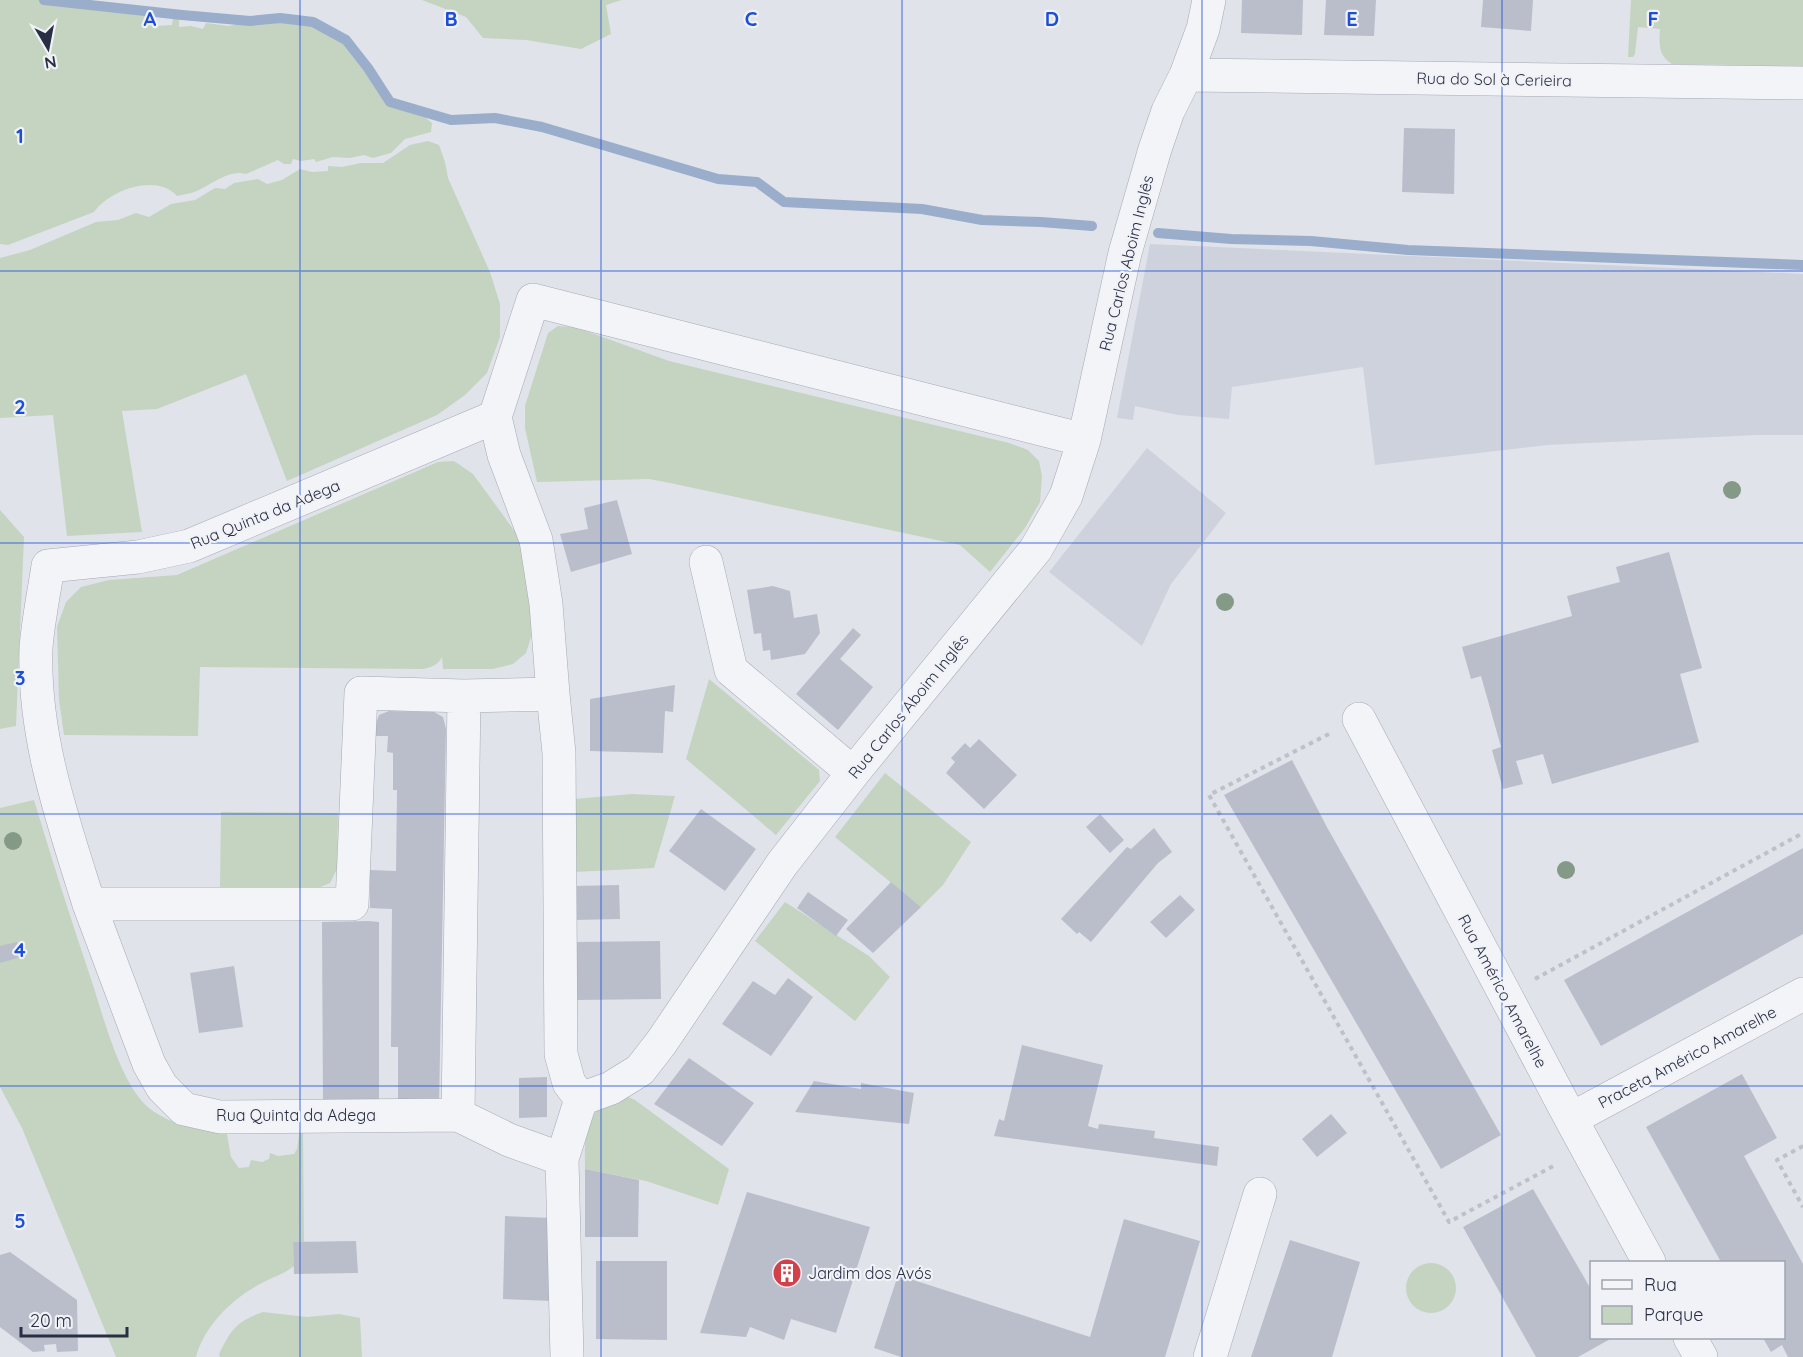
<svg xmlns="http://www.w3.org/2000/svg" width="1803" height="1357" viewBox="0 0 1803 1357" font-family="Quicksand,sans-serif">
<style>
.built{fill:#ced2dc}
.green{fill:#c4d4c1}
.lines{fill:none;stroke-linecap:round;stroke-linejoin:round}
.stream{stroke:#9aadcb;stroke-width:10}
.building{fill:#babeca}
.minor-casing{stroke:#a5a9b4;stroke-width:34}
.path{stroke:#bec1c9;stroke-width:4;stroke-dasharray:4.5 4.5;stroke-linecap:butt}
.minor{stroke:#f3f4f8;stroke-width:33}
.tree{fill:#849a86}
.grid{fill:none;stroke:#1d4ed8;stroke-width:1.5;stroke-opacity:0.55}
.labels{text-anchor:middle;dominant-baseline:central;stroke-width:4.5;stroke-linejoin:round;paint-order:stroke}
.street-label{font-size:16px;fill:#282f42;stroke:#f0f2f7}
.poi-label{font-size:16px;fill:#282f42;stroke:#f0f2f7;text-anchor:start}
.grid-label{font-size:20px;text-anchor:middle;font-weight:bold;fill:#1d4ed8;stroke:#f0f2f7;stroke-width:4.5;stroke-linejoin:round;paint-order:stroke}
</style>
<rect width="100%" height="100%" fill="#e0e3ea"/>
<!-- built -->
<path class="built" d="M1150,244L1803,274V435H1757L1547,445L1375,465L1363,367L1232,387L1229,419L1178,415L1135,406L1133,420L1117,418Z
M1147,448L1226,513L1171,584L1142,646L1049,572Z"/>
<!-- green -->
<path class="green" d="M0,0H44L154,13L150,15L151,20H157V26L172,25L173,17L179,20V27L191,26L203,29L206,23L229,26L250,21L280,18L313,22L346,40L368,68L390,102L425,114L427,119L432,123L431,132L405,139L391,153L373,158L364,155L350,158L333,157L316,162L314,159L301,161L293,159L291,164H284L278,160L246,174C228,168 208,188 191,193C187,194 181,195 177,196C156,173 110,190 94,212L8,245L0,244Z
M422,0H622L606,5L611,34L581,49L526,40L483,38L466,17Z
M1631,0H1803V66L1672,64C1658,56 1659,43 1660,29L1638,27L1635,54L1633,57H1628Z
M428,141L439,145L445,162L448,178L490,272L500,304V337L487,373L465,395L437,415L287,481L246,374L157,409L122,411L142,532L67,536L53,415L0,418V258L30,250L96,222L118,220L136,213L149,217L171,204L195,200L215,188L225,189L234,183L258,179L267,184L282,180L300,169L312,172L328,171V166L342,167L361,163H383L410,145Z
M558,326L575,327L669,361L1009,443L1028,450L1039,461L1042,476L1040,502L1025,528L990,572L960,545L670,483L649,479L537,482L525,428V406L548,333Z
M454,461L473,474L519,537L534,610L532,634L526,653L513,664L493,669H443L442,657C438,665 432,667 423,669L200,667L198,736L64,735L59,700L57,627L66,602L81,587L109,580L177,575L438,462Z
M0,510L24,537L16,726L0,729Z
M709,679L819,770L820,781L776,835L686,759Z
M885,773L971,842L943,885L921,907L835,837Z
M632,794L675,796L654,868L574,872V799Z
M34,800C52,860 71,920 91,979C103,1015 120,1084 149,1108C172,1126 198,1129 226,1129L231,1157L239,1168L249,1167L251,1160L262,1162L269,1159L270,1153L278,1156L294,1154L297,1149L300,1129H303L304,1242H293L294,1266C283,1275 272,1277 260,1284C233,1298 204,1326 196,1357H116L22,1128L0,1087V808Z
M221,812L338,813L337,869L330,883L316,889L220,888Z
M785,902L869,956L890,977L855,1021L755,941Z
M626,1096L635,1100L729,1169L718,1205L646,1181L585,1169C585,1149 583,1124 599,1108C605,1102 618,1099 626,1096Z
M1406 1288a25 25 0 1 1 50 0a25 25 0 1 1-50 0Z
M263,1312L307,1317L339,1314L360,1318L362,1357H220L219,1354C232,1328 236,1322 263,1312Z"/>
<g class="lines">
<!-- stream -->
<path class="stream" d="M44,0L182,15L250,21L280,18L313,22L346,40L368,68L390,102L451,120L495,118L542,127L718,179L757,182L784,202L922,209L982,220L1041,222L1092,226
M1158,233L1231,239L1311,241L1408,250L1803,265"/>
</g>
<!-- building -->
<path class="building" d="M1242,0H1303L1302,35L1241,33Z
M1326,0H1376L1374,36L1324,35Z
M1483,0H1533L1531,31L1481,27Z
M1404,128L1455,129L1454,194L1402,192Z
M617,500L632,554L571,572L560,534L588,529L584,508Z
M1669,552L1702,668L1680,674L1699,742L1552,784L1543,754L1516,761L1523,784L1503,789L1492,750L1501,747L1481,676L1471,679L1462,647L1572,616L1567,596L1620,582L1616,567Z
M773,586L790,591L794,618L817,614L820,633L805,654L771,660L770,650L763,651L761,633L754,634L747,590Z
M853,628L861,635L840,659L873,687L838,730L796,694Z
M675,685L673,712L665,711L663,753L590,751V699Z
M389,711L434,712L443,717L446,729L439,1107H398V1047H391L392,909L370,908V870L396,871L397,790H393V753L387,752L388,736H374L375,726L379,715Z
M979,739L1017,775L984,809L946,773L955,762L951,758L965,743L970,748Z
M1292,760L1328,829L1501,1135L1441,1169L1224,795Z
M701,809L756,849L725,891L669,851Z
M1100,814L1124,840L1110,853L1086,827Z
M1154,828L1172,852L1158,863L1091,942L1079,932L1077,934L1061,919L1127,847L1131,849Z
M1803,848V934L1601,1046L1564,980Z
M891,882L921,907L873,953L846,929Z
M619,885L620,919L574,920L573,886Z
M808,892L848,920L836,936L797,908Z
M1180,895L1195,910L1166,938L1150,922Z
M369,921L379,922V1107H323L322,922Z
M660,941L661,999L577,1000L576,942Z
M17,942L21,957L0,963V946Z
M234,966L243,1027L199,1033L190,973Z
M788,978L813,997L771,1056L722,1024L753,981L775,995Z
M1022,1045L1103,1065L1088,1126L1098,1129L1099,1124L1155,1131L1154,1138L1219,1147L1217,1166L994,1136L999,1119L1004,1121Z
M689,1058L754,1103L722,1146L654,1104Z
M1742,1074L1777,1138L1744,1156L1803,1264V1357H1788L1782,1345L1771,1352L1763,1338H1784V1262H1721L1646,1127Z
M547,1077V1117L519,1118V1078Z
M814,1081L861,1089V1083L914,1093L909,1124L795,1112Z
M1331,1114L1347,1133L1317,1157L1302,1139Z
M585,1169L639,1180L638,1237H585Z
M1533,1189L1592,1291V1338H1612L1578,1357H1536L1463,1227Z
M747,1192L870,1227L836,1333L791,1319L784,1340L750,1327L746,1337L700,1333Z
M505,1216L552,1218V1301L503,1299Z
M1124,1219L1200,1241L1165,1357H901L874,1348L898,1275L1090,1337Z
M1290,1240L1360,1262L1332,1357H1251Z
M356,1241L358,1273L294,1274L293,1242Z
M10,1252L77,1300L78,1351L57,1352L56,1344L44,1345L45,1351L33,1352L0,1327V1255Z
M596,1261H667V1340L596,1339Z"/>
<g class="lines">
<!-- minor casing -->
<g class="minor-casing">
<path id="minor" d="M1186,75L1803,83
M495,417L504,455L536,540L546,604L553,694L464,696L361,693L352,904H89C63,821 33,737 36,648C38,621 44,593 48,566L138,557L189,546Z
M495,417L533,300L1084,440
M706,562L731,670L853,773
M553,694L559,753L561,1054L569,1083L581,1099
M464,696L458,1115L509,1140L562,1159
M1359,719L1571,1119L1649,1262
M89,904L149,1064L162,1087L184,1109L220,1117L458,1115
M1571,1119L1803,994
M1690,1338L1701,1357
M567,1357L562,1159L581,1099L611,1088L640,1070L661,1043L782,864L853,773L1036,549L1066,496L1084,440L1125,253L1155,149L1168,111L1186,75L1203,29L1209,0
M1210,1357L1260,1194"/>
</g>
<!-- path -->
<path class="path" d="M1329,734L1209,795L1449,1222L1557,1164
M1535,979L1803,833
M1803,1146L1777,1160L1803,1207"/>
<!-- minor -->
<use href="#minor" class="minor"/>
</g>
<!-- trees -->
<g class="tree">
<circle cx="1732" cy="490" r="9"/>
<circle cx="1225" cy="602" r="9"/>
<circle cx="13" cy="841" r="9"/>
<circle cx="1566" cy="870" r="9"/>
</g>
<!-- grid -->
<path class="grid" d="M300,0V1357M601,0V1357M902,0V1357M1202,0V1357M1502,0V1357M0,271H1803M0,543H1803M0,814H1803M0,1086H1803"/>
<!-- icons -->
<defs>
<g id="building-disc" transform="scale(1.5)"><circle r="9.5" fill="#d24149" stroke="#f0f2f7"/><path d="M-4-6H4V6H1V3H-1V6H-4ZM-2.5-4.3h1.7v1.8h-1.7ZM.8-4.3h1.7v1.8H.8ZM-2.5-1h1.7V.8h-1.7ZM.8-1h1.7V.8H.8Z" fill="#fff"/></g>
</defs>
<g fill-rule="evenodd">
<use href="#building-disc" x="787" y="1273"/>
</g>
<g class="labels">
<!-- street labels -->
<g class="street-label">
<text transform="translate(1494 79) rotate(1)">Rua do Sol à Cerieira</text>
<text transform="translate(1126 263) rotate(-76)">Rua Carlos Aboim Inglês</text>
<text transform="translate(265 514) rotate(-22)">Rua Quinta da Adega</text>
<text transform="translate(908 706) rotate(-51)">Rua Carlos Aboim Inglês</text>
<text transform="translate(1503 991) rotate(62)">Rua Américo Amarelhe</text>
<text transform="translate(1687 1057) rotate(-28)">Praceta Américo Amarelhe</text>
<text x="296" y="1115">Rua Quinta da Adega</text>
</g>
<!-- poi labels -->
<g class="poi-label">
<text x="808" y="1273">Jardim dos Avós</text>
</g>
</g>
<g class="grid-label">
<text x="150" y="26">A</text>
<text x="451" y="26">B</text>
<text x="751" y="26">C</text>
<text x="1052" y="26">D</text>
<text x="1352" y="26">E</text>
<text x="1653" y="26">F</text>
<text x="20" y="143">1</text>
<text x="20" y="414">2</text>
<text x="20" y="685">3</text>
<text x="20" y="957">4</text>
<text x="20" y="1228">5</text>
</g>
<!-- legend -->
<rect x="1590" y="1261" width="195" height="78" fill="#f0f2f7" stroke="#a0a4af" stroke-width="1.5"/>
<rect x="1602" y="1280" width="30" height="9" fill="#f3f4f8" stroke="#a0a4af" stroke-width="1.5"/>
<text x="1644" y="1291" font-size="18" fill="#282f42">Rua</text>
<rect x="1602" y="1306" width="30" height="18" fill="#c4d4c1" stroke="#a0a4af" stroke-width="1.5"/>
<text x="1644" y="1321" font-size="18" fill="#282f42">Parque</text>
<!-- north arrow -->
<g transform="translate(48 48) rotate(170)" stroke="#f0f2f7" stroke-width="4.5" paint-order="stroke">
<path d="M0-4.5L10 22L0 15L-10 22Z" fill="#282f42"/>
<text y="-9" font-size="16" font-weight="bold" text-anchor="middle" fill="#282f42">N</text>
</g>
<!-- scale -->
<path d="M21 1327v9h106v-9" fill="none" stroke="#282f42" stroke-width="3"/>
<text x="30" y="1327" font-size="18" fill="#282f42" stroke="#f0f2f7" stroke-width="4.5" paint-order="stroke">20 m</text>
</svg>
